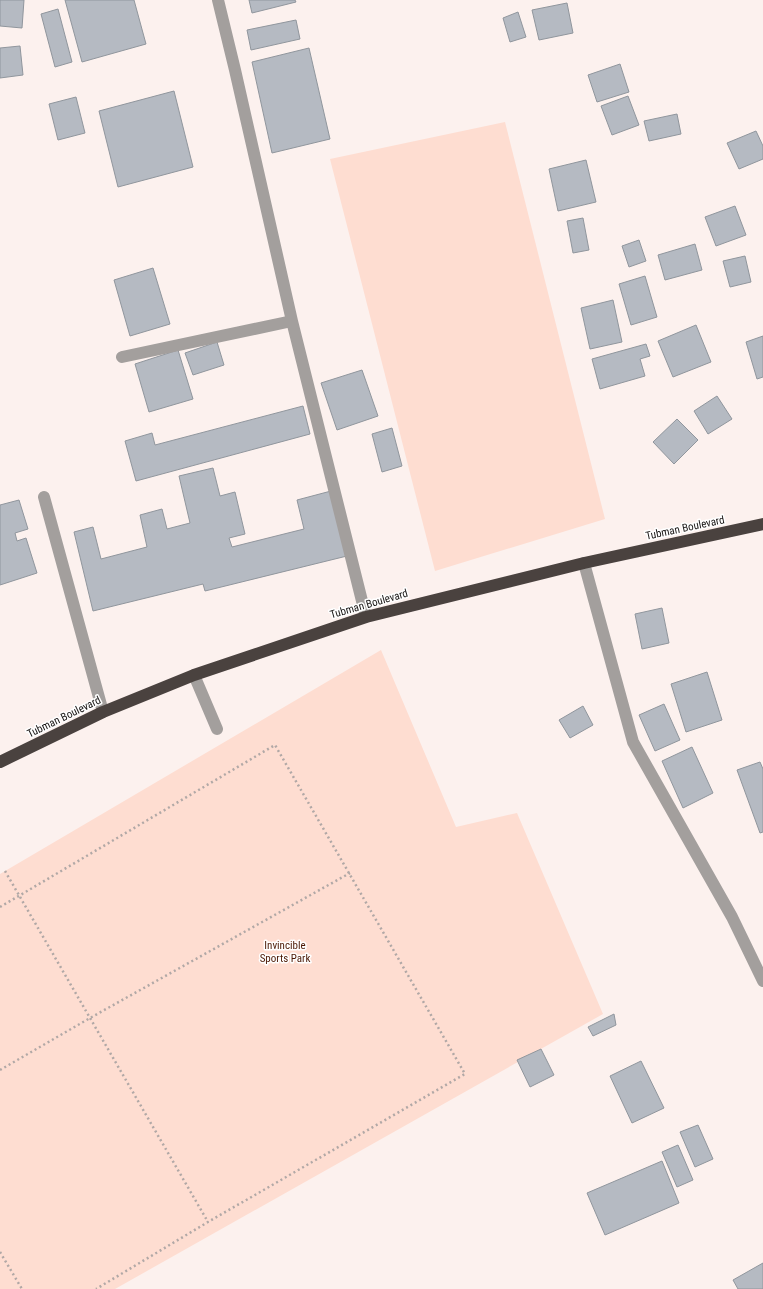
<svg xmlns="http://www.w3.org/2000/svg" width="763" height="1289" viewBox="0 0 763 1289" font-family="'Roboto Condensed',sans-serif">
<style>
.green{fill:#feddd1}
.building{fill:#b5bac2;stroke:#90969d}
.lines{fill:none;stroke-linecap:round;stroke-linejoin:round}
.path{stroke:#b1a8a6;stroke-width:2.5;stroke-dasharray:2 3;stroke-linecap:butt}
.minor{stroke:#a39f9d;stroke-width:12}
.highway{stroke:#4a423f;stroke-width:12}
.labels{text-anchor:middle;dominant-baseline:central;stroke-width:3;stroke-linejoin:round;paint-order:stroke}
.street-label{font-size:11px;fill:#161312;stroke:#fff}
.park-label{font-size:11px;fill:#4a1804;stroke:#fff}
</style>
<rect width="100%" height="100%" fill="#fcf1ee"/>
<!-- green -->
<path class="green" d="M505,122L605,519L435,571L330,159Z
M381,650L456,827L517,813L603,1014L115,1289H0V874Z"/>
<!-- building -->
<path class="building" d="M0,0H24L22,28L0,26Z
M65,0H134L146,44L82,62Z
M249,0H295L296,2L252,13Z
M567,3L573,33L539,40L532,10Z
M58,9L72,62L55,67L41,14Z
M518,12L526,37L510,42L503,18Z
M296,20L300,39L251,50L247,30Z
M20,46L23,75L0,78V48Z
M309,48L330,139L272,153L252,62Z
M620,64L629,92L597,102L588,75Z
M174,91L193,167L118,187L99,111Z
M628,96L639,125L612,135L601,106Z
M76,97L85,133L58,140L49,104Z
M677,114L681,134L649,141L644,121Z
M756,131L763,146V159L739,169L727,143Z
M586,160L596,202L558,211L549,169Z
M735,206L746,235L716,246L705,217Z
M583,218L589,250L573,253L567,221Z
M639,240L646,261L629,267L622,246Z
M695,244L702,270L665,280L658,255Z
M745,256L751,282L730,287L723,261Z
M153,268L170,324L130,336L114,280Z
M645,276L657,317L631,325L619,284Z
M613,300L622,342L590,349L581,308Z
M696,325L711,362L673,377L658,341Z
M763,336V377L757,379L746,342Z
M217,342L224,365L193,375L185,353Z
M646,344L650,356L640,359L645,376L600,389L592,359Z
M178,350L193,399L149,412L135,364Z
M362,370L378,416L337,430L321,383Z
M717,396L732,419L708,434L694,411Z
M303,406L310,434L136,481L125,441L152,433L155,445Z
M677,419L698,440L674,464L653,442Z
M392,428L402,466L382,472L372,434Z
M213,468L220,496L235,492L245,534L229,538L232,547L304,529L297,500L331,491L347,556L205,591L203,584L93,611L74,532L93,527L101,559L147,547L140,515L162,509L167,529L190,523L179,476Z
M19,500L28,529L15,533L17,541L26,538L37,573L0,585V505Z
M662,608L669,643L642,649L635,614Z
M707,672L722,720L686,732L671,684Z
M664,704L680,740L655,751L639,715Z
M583,706L593,725L570,738L559,720Z
M692,747L713,793L683,808L662,761Z
M760,762L763,769V832L760,833L737,770Z
M614,1014L616,1025L593,1036L588,1027Z
M541,1049L554,1075L530,1087L517,1060Z
M641,1061L664,1108L632,1123L610,1076Z
M698,1125L713,1159L695,1167L680,1132Z
M678,1145L693,1180L677,1187L662,1152Z
M662,1161L679,1203L605,1235L587,1193Z
M763,1263V1289H738L733,1280Z"/>
<g class="lines">
<!-- path -->
<path class="path" d="M5,871L208,1222
M0,907L275,745L465,1074L208,1222L96,1289
M0,1070L90,1018L350,873
M0,1252L22,1289"/>
<!-- minor -->
<path class="minor" d="M218,0L235,70L292,321L366,617
M122,357L292,321
M44,497L103,712
M584,563L633,742L732,917L763,981
M194,675L217,729"/>
<!-- highway -->
<path class="highway" d="M0,762L103,712L194,675L366,617L584,563L763,524"/>
</g>
<g class="labels">
<!-- street labels -->
<g class="street-label">
<text transform="translate(685 528) rotate(-12)">Tubman Boulevard</text>
<text transform="translate(369 604) rotate(-16)">Tubman Boulevard</text>
<text transform="translate(64 717) rotate(-26)">Tubman Boulevard</text>
</g>
<!-- park labels -->
<g class="park-label">
<text x="285" y="945">Invincible<tspan x="285" dy="13">Sports Park</tspan></text>
</g>
</g>
</svg>
